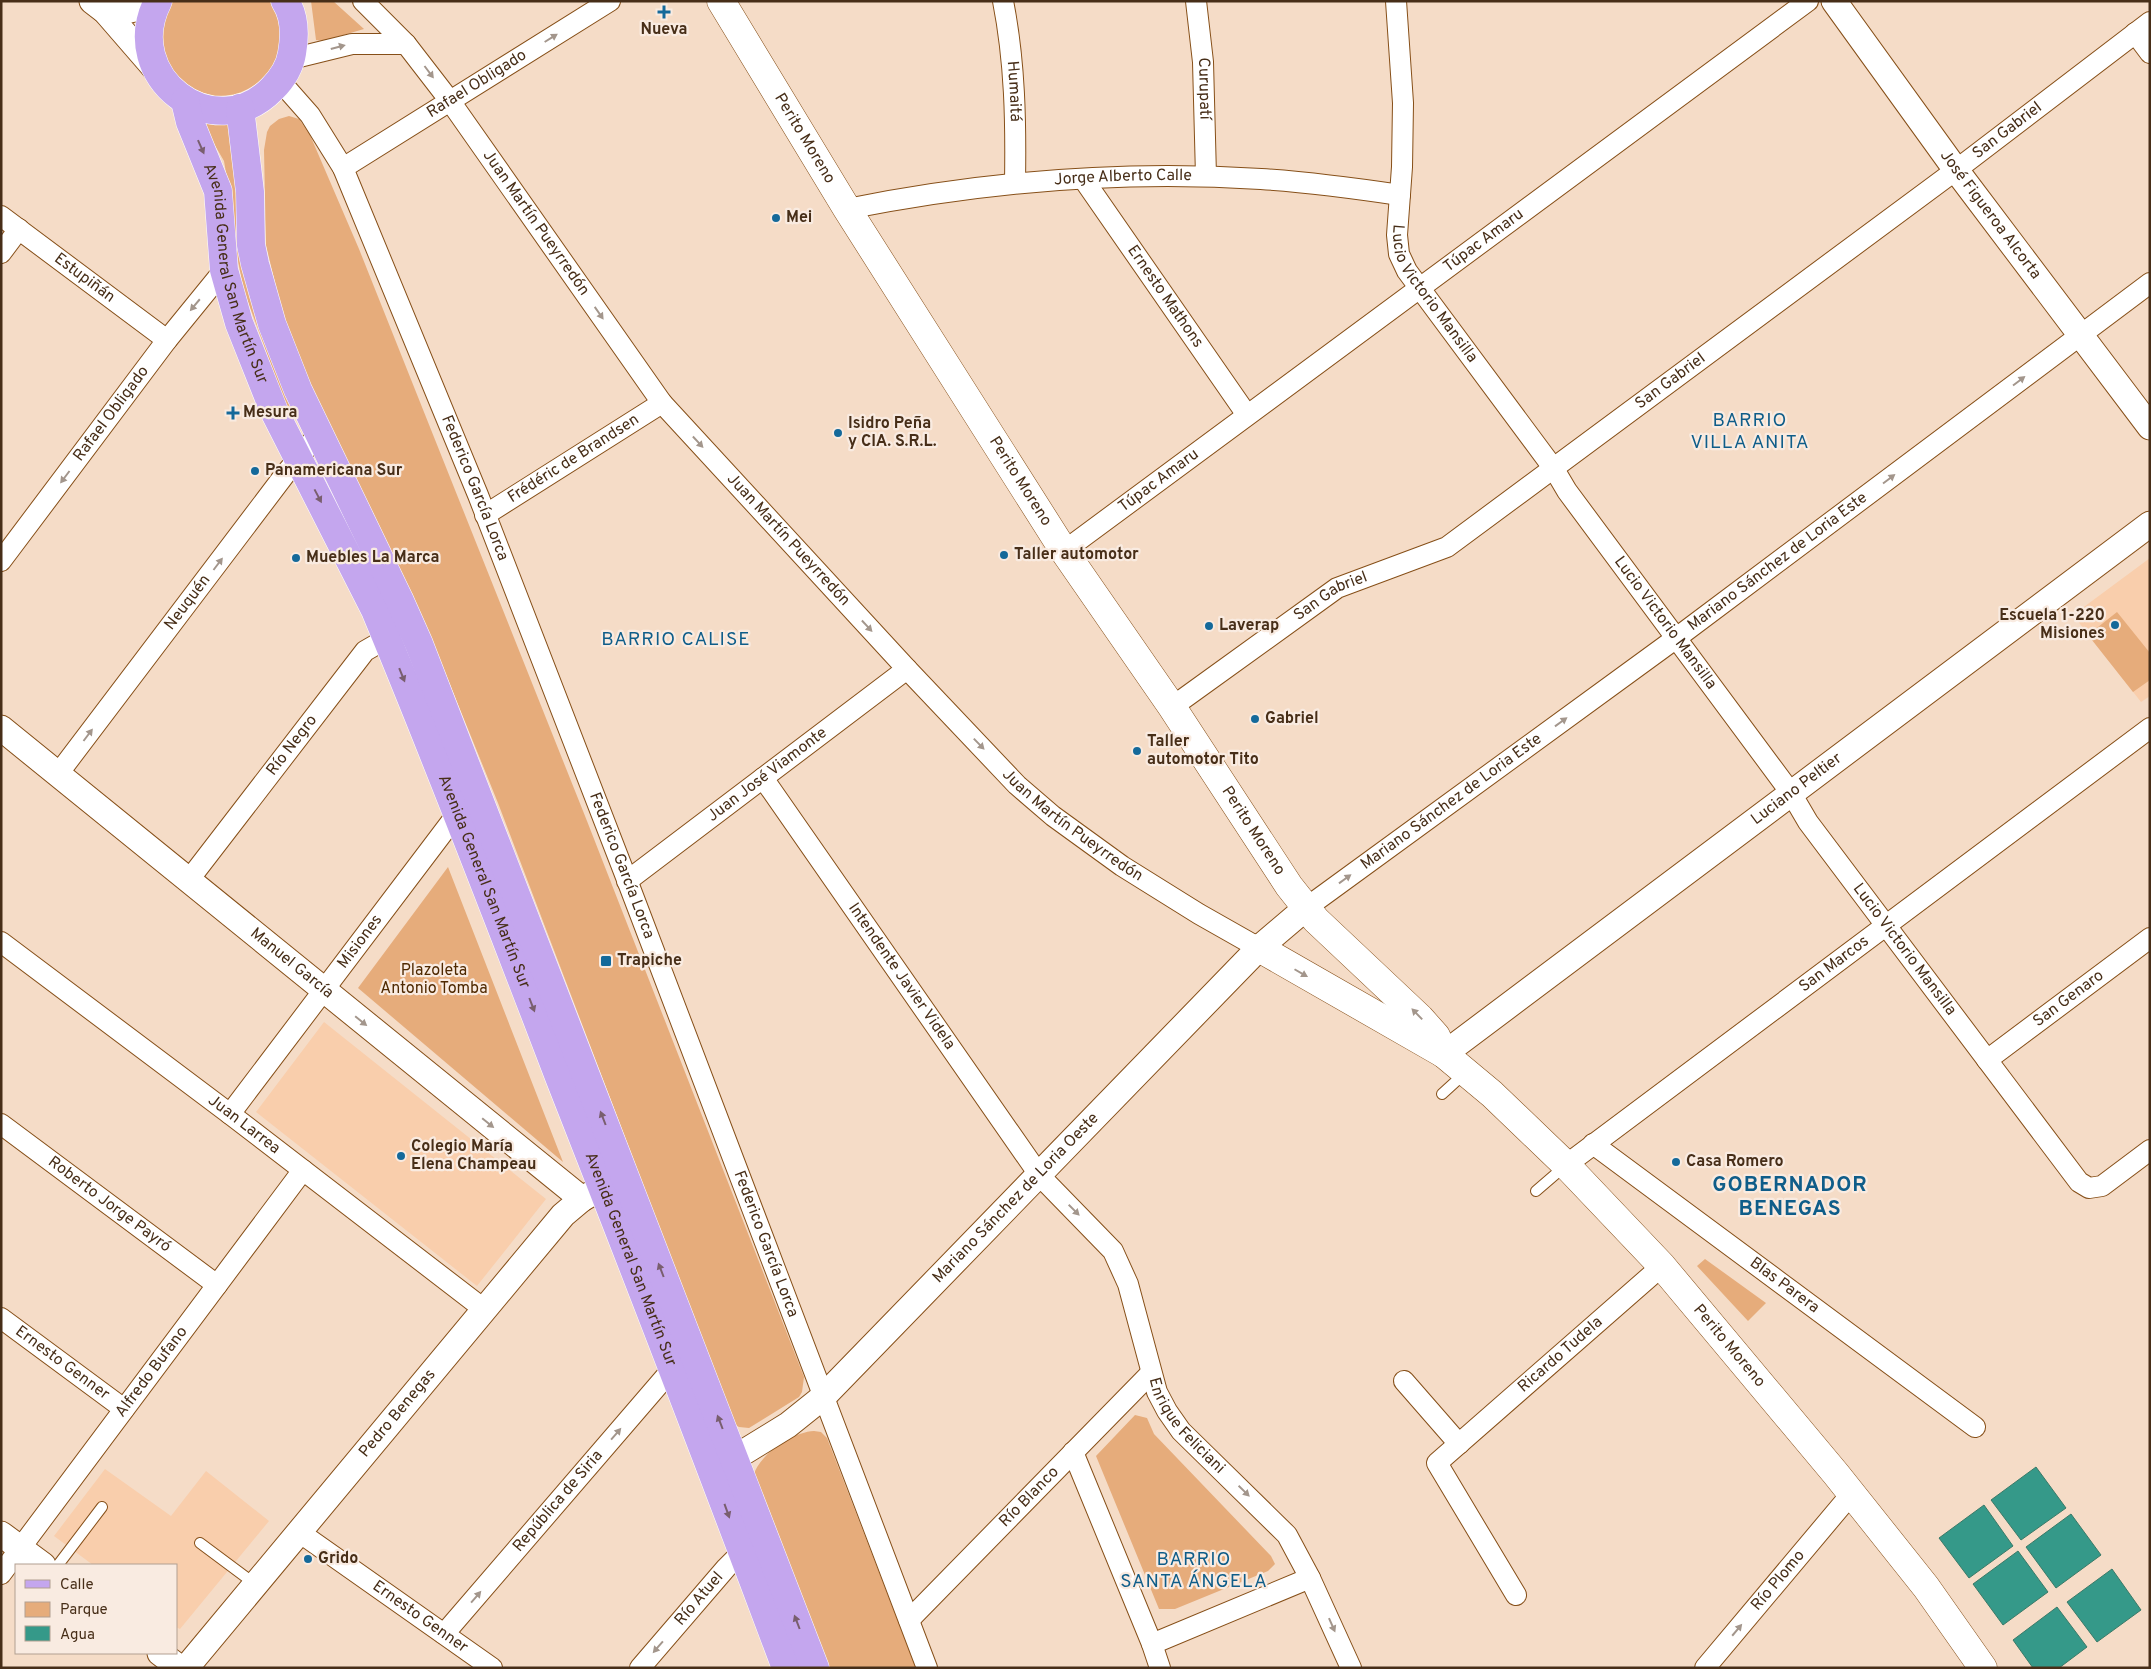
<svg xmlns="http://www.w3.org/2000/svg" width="2151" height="1669" viewBox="0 0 2151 1669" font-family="Overpass,sans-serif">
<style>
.built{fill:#f9ceac}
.green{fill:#e6ac7b}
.water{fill:#359989;stroke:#3a7967}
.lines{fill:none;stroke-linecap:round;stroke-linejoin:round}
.service-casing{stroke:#864f18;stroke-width:12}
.minor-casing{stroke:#864f18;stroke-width:22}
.tertiary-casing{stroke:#864f18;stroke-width:27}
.secondary-casing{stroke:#864f18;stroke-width:29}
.primary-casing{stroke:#fff;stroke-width:29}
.service{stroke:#fff;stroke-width:10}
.minor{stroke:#fff;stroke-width:20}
.tertiary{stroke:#fff;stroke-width:25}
.secondary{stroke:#fff;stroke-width:28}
.primary{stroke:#c4a6ee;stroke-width:28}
.oneway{fill:#a3968c}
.oneway2{fill:#795e6e}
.poi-dot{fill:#14699a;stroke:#f9ebe1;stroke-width:2}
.labels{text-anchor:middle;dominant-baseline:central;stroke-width:4.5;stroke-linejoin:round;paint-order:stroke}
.poi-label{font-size:16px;font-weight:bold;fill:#472e18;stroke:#f9ebe1;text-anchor:start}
.street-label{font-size:16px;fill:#472e18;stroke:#f9ebe1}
.park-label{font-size:16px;fill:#4f2901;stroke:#f9ebe1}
.quarter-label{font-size:19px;letter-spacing:1px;fill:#0f5d89;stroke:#f9ebe1}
.district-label{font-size:21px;font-weight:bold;letter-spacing:1px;fill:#0f5d89;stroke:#f9ebe1}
</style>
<rect width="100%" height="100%" fill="#f5dcc7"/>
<!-- built -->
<path class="built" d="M2150,558V696L2141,702L2073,615Z
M324,1022L546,1199L477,1286L256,1112Z
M105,1469L171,1516L206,1471L269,1521L180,1629L176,1627V1565H93L54,1536Z"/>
<!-- green -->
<path class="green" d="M173,1H269C279,13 281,30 280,45C278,59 270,73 260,81C205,126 135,59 173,1Z
M311,1H333L364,29L323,41L316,40Z
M289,116L299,119L310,135L359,249L587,821L804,1377L802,1392L799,1397L749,1428L739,1427L734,1424L498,803L425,623L402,574L331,435L285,325L266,245L264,150L267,132L270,126L279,119Z
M240,120L292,407L287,408L244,291L236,251L234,220L224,161L202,123Z
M2117,612L2150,653V680L2133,692L2088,635Z
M448,867L563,1162L358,988Z
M1705,1259L1766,1303L1748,1321L1697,1266Z
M1135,1415L1147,1418L1154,1434L1271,1556L1275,1564L1268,1571L1175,1609H1159L1096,1456Z
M814,1431L821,1432L827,1438L916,1668H822L753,1476C760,1454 792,1432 814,1431Z"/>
<!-- water -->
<path class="water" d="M2036,1467L2066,1508L2021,1540L1991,1500Z
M1984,1505L2013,1546L1969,1578L1939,1538Z
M2071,1514L2101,1555L2056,1588L2026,1547Z
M2018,1551L2048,1592L2003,1625L1973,1584Z
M2112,1569L2141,1610L2097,1642L2067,1602Z
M2057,1607L2087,1647L2059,1668H2033L2013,1640Z"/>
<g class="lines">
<!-- service casing -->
<g class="service-casing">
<path id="service" d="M1442,1094L1465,1073
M1536,1191L1565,1166
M200,1543L255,1584
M58,1565L102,1507"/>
</g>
<!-- minor casing -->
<g class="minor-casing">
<g id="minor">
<path id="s1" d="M363,1L406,44L450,101L662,403L907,669L1017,785L1053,816L1122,866L1199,914L1259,948"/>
<path id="s2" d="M1003,1C1015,62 1016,122 1015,183"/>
<path id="s3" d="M1196,1L1203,62L1206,176"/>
<path id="s4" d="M1396,1L1403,103L1402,167L1397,235L1399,254L1407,271L1554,469L1567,491L1791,793L1808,822L2079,1182L2089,1188L2102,1186L2150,1150"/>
<path d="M2135,33L2150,53"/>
<path d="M291,59L352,44H406"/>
<path id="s5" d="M280,81L310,115L343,168L478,495L624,872L927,1668"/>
<path id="s6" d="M343,168L610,1"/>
<path id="s7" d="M1084,180L1247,415"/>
<path id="s8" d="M847,209C982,182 1124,170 1261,179C1307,182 1353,188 1400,195"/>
<path id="s9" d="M1,216L167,340"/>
<path d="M1,253L19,229"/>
<path id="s10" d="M485,515L662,403"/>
<path id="s11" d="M1064,551L1808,1"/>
<path id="s12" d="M1,561L167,340L224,270"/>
<path id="s13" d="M1172,707L1337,588L1447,547L1956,170L2150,22"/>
<path id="s14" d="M58,774L286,473L319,433"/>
<path id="s15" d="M763,778L1040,1176L1113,1251L1128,1284L1157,1392L1167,1411L1181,1431L1287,1535L1310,1578L1351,1668"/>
<path id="s16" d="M188,881L365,651L398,632"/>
<path id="s17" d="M627,881L907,669"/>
<path id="s18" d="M1306,908L1675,639L2150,283"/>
<path id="s19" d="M1,942L230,1114L485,1310"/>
<path id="s20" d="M1987,1060L2150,938"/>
<path id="s21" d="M230,1114L457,814L466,810"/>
<path id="s22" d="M1,1124L217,1285"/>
<path id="s23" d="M1593,1144L1975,1427"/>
<path id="s24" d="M1566,1165L2150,728"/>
<path id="s25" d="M1,1318L124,1409"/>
<path d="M1404,1381L1459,1444"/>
<path d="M1073,1452L1152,1644L1160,1668"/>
<path id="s26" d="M299,1532L492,1668"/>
<path id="s27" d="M1,1574L303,1170"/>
<path id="s28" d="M1516,1595L1437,1463L1662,1266"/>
<path id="s29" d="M909,1620L1151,1373"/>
<path id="s30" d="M444,1634L673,1368"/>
<path d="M1152,1644L1310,1578"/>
<path id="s31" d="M640,1668L726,1568L742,1552L753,1546"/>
<path id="s32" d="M1705,1668L1852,1493"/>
</g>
</g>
<!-- tertiary casing -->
<g class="tertiary-casing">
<g id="tertiary">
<path d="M92,1L105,11L157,71"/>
<path id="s33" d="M1834,1L1956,170L2150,427"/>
<path d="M105,11C122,12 137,11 152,1"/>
<path id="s34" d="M1,728L582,1199"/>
<path id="s35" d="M1444,1054L2150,524"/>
<path id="s36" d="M718,1468L788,1425L823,1397L1259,948L1306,908"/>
<path d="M1,1534L43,1565"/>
<path d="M160,1653L180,1668"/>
<path id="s37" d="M186,1668L563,1215L582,1199L596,1191"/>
</g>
</g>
<!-- secondary casing -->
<g class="secondary-casing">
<g id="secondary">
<path id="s38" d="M721,1L847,209L1064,551L1172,707L1289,886L1316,920L1420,1018L1436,1036L1444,1054"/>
<path id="s39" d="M1259,948L1444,1054L1492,1094L1566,1165L1662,1266L1836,1474L1926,1587L1983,1668"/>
</g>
</g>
<!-- primary casing -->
<g class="primary-casing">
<g id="primary">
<path d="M158,1C119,77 214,148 272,89C282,79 290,66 292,53C295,36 295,16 285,1"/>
<path id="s40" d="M185,101L190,122L218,191L224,270L239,323L274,411L375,610C439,764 499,920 559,1077C636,1273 712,1470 786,1668"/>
<path d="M240,108L250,192L251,245L255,264L272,324L298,390L399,599L419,644L815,1668"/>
</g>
</g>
<!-- service -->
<use href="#service" class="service"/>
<!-- minor -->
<use href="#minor" class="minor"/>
<!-- tertiary -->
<use href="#tertiary" class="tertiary"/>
<!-- secondary -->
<use href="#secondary" class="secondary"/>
<!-- primary -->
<use href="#primary" class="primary"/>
</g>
<!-- one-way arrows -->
<defs><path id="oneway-solid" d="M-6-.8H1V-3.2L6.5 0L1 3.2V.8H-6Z" transform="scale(1.25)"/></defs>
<g class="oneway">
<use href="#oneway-solid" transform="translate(551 38) rotate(-32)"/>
<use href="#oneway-solid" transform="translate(338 47) rotate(-15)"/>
<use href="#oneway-solid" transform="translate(429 72) rotate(53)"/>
<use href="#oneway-solid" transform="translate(195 305) rotate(130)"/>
<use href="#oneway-solid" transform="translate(599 313) rotate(55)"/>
<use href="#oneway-solid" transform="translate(2019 381) rotate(-37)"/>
<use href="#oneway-solid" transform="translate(698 442) rotate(47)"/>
<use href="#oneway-solid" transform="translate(65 477) rotate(127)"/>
<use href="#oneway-solid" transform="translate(1889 479) rotate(-37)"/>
<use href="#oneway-solid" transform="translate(218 564) rotate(-53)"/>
<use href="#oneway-solid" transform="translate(867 626) rotate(47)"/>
<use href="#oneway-solid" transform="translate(1561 722) rotate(-36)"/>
<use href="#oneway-solid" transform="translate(88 735) rotate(-53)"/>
<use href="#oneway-solid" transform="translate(979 744) rotate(46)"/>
<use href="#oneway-solid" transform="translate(1345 879) rotate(-36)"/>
<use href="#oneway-solid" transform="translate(1301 973) rotate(30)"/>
<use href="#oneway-solid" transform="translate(1417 1014) rotate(-134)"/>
<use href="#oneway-solid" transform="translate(361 1021) rotate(39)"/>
<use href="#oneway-solid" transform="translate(488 1123) rotate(39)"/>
<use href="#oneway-solid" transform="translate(1074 1210) rotate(45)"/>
<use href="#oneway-solid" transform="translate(616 1434) rotate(-49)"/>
<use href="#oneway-solid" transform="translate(1244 1491) rotate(44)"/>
<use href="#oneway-solid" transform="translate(476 1597) rotate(-49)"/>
<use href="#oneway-solid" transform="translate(1332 1625) rotate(66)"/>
<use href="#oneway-solid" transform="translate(1737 1630) rotate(-50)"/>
<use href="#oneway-solid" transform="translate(658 1647) rotate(131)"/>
</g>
<g class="oneway2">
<use href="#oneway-solid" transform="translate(201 147) rotate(66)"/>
<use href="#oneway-solid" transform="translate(318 496) rotate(62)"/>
<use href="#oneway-solid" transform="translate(402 675) rotate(68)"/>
<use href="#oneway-solid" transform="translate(532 1005) rotate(69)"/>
<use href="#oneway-solid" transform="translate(603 1118) rotate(-111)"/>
<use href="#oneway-solid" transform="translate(661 1270) rotate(-111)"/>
<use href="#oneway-solid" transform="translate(720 1422) rotate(-111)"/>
<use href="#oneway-solid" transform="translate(727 1511) rotate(70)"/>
<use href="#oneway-solid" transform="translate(797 1622) rotate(-111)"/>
</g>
<!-- markers -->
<g class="poi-dot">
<path d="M661.5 4.5h5v5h5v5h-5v5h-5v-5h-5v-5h5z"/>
<circle cx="776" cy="218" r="5"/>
<path d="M230.5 405.5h5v5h5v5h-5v5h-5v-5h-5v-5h5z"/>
<circle cx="838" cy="433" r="5"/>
<circle cx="255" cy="471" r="5"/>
<circle cx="1004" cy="555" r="5"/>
<circle cx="296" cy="558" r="5"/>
<circle cx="2115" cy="625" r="5"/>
<circle cx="1209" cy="626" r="5"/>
<circle cx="1255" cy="719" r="5"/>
<circle cx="1137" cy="751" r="5"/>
<rect x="600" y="955" width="12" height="12" rx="2.5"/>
<circle cx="401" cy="1156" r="5"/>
<circle cx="1676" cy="1162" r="5"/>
<circle cx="308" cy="1559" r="5"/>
</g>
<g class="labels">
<!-- poi labels -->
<g class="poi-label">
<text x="664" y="30" text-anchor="middle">Nueva</text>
<text x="786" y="218">Mei</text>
<text x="243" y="413">Mesura</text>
<text x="848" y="424">Isidro Peña<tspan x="848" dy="18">y CIA. S.R.L.</tspan></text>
<text x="265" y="471">Panamericana Sur</text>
<text x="1014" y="555">Taller automotor</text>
<text x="306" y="558">Muebles La Marca</text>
<text x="2105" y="616" text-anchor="end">Escuela 1-220<tspan x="2105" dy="18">Misiones</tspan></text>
<text x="1219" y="626">Laverap</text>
<text x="1265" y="719">Gabriel</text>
<text x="1147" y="742">Taller<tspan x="1147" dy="18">automotor Tito</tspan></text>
<text x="617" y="961">Trapiche</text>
<text x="411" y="1147">Colegio María<tspan x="411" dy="18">Elena Champeau</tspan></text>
<text x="1686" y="1162">Casa Romero</text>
<text x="318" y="1559">Grido</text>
</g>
<!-- street labels -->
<g class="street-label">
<text stroke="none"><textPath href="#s6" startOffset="158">Rafael Obligado</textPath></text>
<text stroke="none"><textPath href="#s3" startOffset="88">Curupatí</textPath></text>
<text stroke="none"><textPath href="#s2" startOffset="91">Humaitá</textPath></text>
<text stroke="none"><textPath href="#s13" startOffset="1019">San Gabriel</textPath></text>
<text stroke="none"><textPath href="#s38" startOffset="161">Perito Moreno</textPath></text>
<text stroke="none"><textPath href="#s8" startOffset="278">Jorge Alberto Calle</textPath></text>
<text stroke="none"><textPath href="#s33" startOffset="265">José Figueroa Alcorta</textPath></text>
<text stroke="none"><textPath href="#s1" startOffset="282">Juan Martín Pueyrredón</textPath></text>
<text stroke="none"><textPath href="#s11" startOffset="522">Túpac Amaru</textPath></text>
<text stroke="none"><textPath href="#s40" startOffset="181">Avenida General San Martín Sur</textPath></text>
<text stroke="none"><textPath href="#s9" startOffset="104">Estupiñán</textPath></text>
<text stroke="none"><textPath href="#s4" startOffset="304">Lucio Victorio Mansilla</textPath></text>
<text stroke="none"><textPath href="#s7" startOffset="142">Ernesto Mathons</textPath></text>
<text stroke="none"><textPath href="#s13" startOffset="599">San Gabriel</textPath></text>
<text stroke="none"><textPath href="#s12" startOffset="184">Rafael Obligado</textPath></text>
<text stroke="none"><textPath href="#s10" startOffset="105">Frédéric de Brandsen</textPath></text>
<text stroke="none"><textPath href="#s11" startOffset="118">Túpac Amaru</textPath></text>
<text stroke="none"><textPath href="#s38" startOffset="566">Perito Moreno</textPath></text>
<text stroke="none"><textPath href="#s5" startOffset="454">Federico García Lorca</textPath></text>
<text stroke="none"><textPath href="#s1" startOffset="688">Juan Martín Pueyrredón</textPath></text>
<text stroke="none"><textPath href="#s18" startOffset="585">Mariano Sánchez de Loria Este</textPath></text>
<text stroke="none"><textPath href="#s13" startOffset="194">San Gabriel</textPath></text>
<text stroke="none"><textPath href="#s14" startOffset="215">Neuquén</textPath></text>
<text stroke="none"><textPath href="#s4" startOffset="709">Lucio Victorio Mansilla</textPath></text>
<text stroke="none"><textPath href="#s16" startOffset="171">Río Negro</textPath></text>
<text stroke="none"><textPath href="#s17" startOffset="176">Juan José Viamonte</textPath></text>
<text stroke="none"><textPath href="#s35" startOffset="441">Luciano Peltier</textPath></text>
<text stroke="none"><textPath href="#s18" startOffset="180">Mariano Sánchez de Loria Este</textPath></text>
<text stroke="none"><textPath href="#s1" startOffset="1092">Juan Martín Pueyrredón</textPath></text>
<text stroke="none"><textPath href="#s38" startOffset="986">Perito Moreno</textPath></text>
<text stroke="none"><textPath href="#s5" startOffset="859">Federico García Lorca</textPath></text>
<text stroke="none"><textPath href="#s40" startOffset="841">Avenida General San Martín Sur</textPath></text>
<text stroke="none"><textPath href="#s21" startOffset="216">Misiones</textPath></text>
<text stroke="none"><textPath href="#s4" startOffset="1114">Lucio Victorio Mansilla</textPath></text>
<text stroke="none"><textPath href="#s34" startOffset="374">Manuel García</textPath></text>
<text stroke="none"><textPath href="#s24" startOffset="335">San Marcos</textPath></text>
<text stroke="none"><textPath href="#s15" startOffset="242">Intendente Javier Videla</textPath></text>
<text stroke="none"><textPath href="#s20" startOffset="102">San Genaro</textPath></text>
<text stroke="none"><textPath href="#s19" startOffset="304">Juan Larrea</textPath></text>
<text stroke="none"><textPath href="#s36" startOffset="404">Mariano Sánchez de Loria Oeste</textPath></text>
<text stroke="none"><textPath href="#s22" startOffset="135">Roberto Jorge Payró</textPath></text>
<text stroke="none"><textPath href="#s5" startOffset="1264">Federico García Lorca</textPath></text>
<text stroke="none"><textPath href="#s40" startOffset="1246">Avenida General San Martín Sur</textPath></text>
<text stroke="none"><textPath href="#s23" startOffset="238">Blas Parera</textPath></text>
<text stroke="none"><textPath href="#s39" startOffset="622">Perito Moreno</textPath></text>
<text stroke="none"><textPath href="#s28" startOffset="318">Ricardo Tudela</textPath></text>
<text stroke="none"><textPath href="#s25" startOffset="76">Ernesto Genner</textPath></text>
<text stroke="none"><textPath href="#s27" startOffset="252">Alfredo Bufano</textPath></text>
<text stroke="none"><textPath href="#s37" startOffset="331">Pedro Benegas</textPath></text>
<text stroke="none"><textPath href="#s15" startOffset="782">Enrique Feliciani</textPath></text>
<text stroke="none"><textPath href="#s29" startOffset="172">Río Blanco</textPath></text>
<text stroke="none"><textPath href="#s30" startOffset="175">República de Siria</textPath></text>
<text stroke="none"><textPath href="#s32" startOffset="114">Río Plomo</textPath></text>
<text stroke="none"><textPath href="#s31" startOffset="91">Río Atuel</textPath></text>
<text stroke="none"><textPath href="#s26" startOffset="148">Ernesto Genner</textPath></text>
</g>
<!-- park labels -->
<g class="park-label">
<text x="434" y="971">Plazoleta<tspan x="434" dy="18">Antonio Tomba</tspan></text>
</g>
<!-- quarter labels -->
<g class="quarter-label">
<text x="1750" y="421">BARRIO<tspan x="1750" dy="22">VILLA ANITA</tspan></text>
<text x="676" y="640">BARRIO CALISE</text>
<text x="1194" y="1560">BARRIO<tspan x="1194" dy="22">SANTA ÁNGELA</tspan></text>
</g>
<!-- district labels -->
<g class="district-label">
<text x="1790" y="1185">GOBERNADOR<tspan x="1790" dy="24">BENEGAS</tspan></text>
</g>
</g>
<!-- border -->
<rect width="2151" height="1669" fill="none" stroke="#472e18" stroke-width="5"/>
<!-- legend -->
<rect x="15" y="1564" width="162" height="90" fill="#f9ebe1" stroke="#b29f91"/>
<rect x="25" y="1580" width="25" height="8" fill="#c4a6ee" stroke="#b29f91"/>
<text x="60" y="1589" font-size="15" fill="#472e18">Calle</text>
<rect x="25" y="1602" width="25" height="15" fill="#e6ac7b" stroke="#b29f91"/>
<text x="60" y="1614" font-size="15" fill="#472e18">Parque</text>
<rect x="25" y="1626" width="25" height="15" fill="#359989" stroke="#b29f91"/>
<text x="60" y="1639" font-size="15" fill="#472e18">Agua</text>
</svg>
